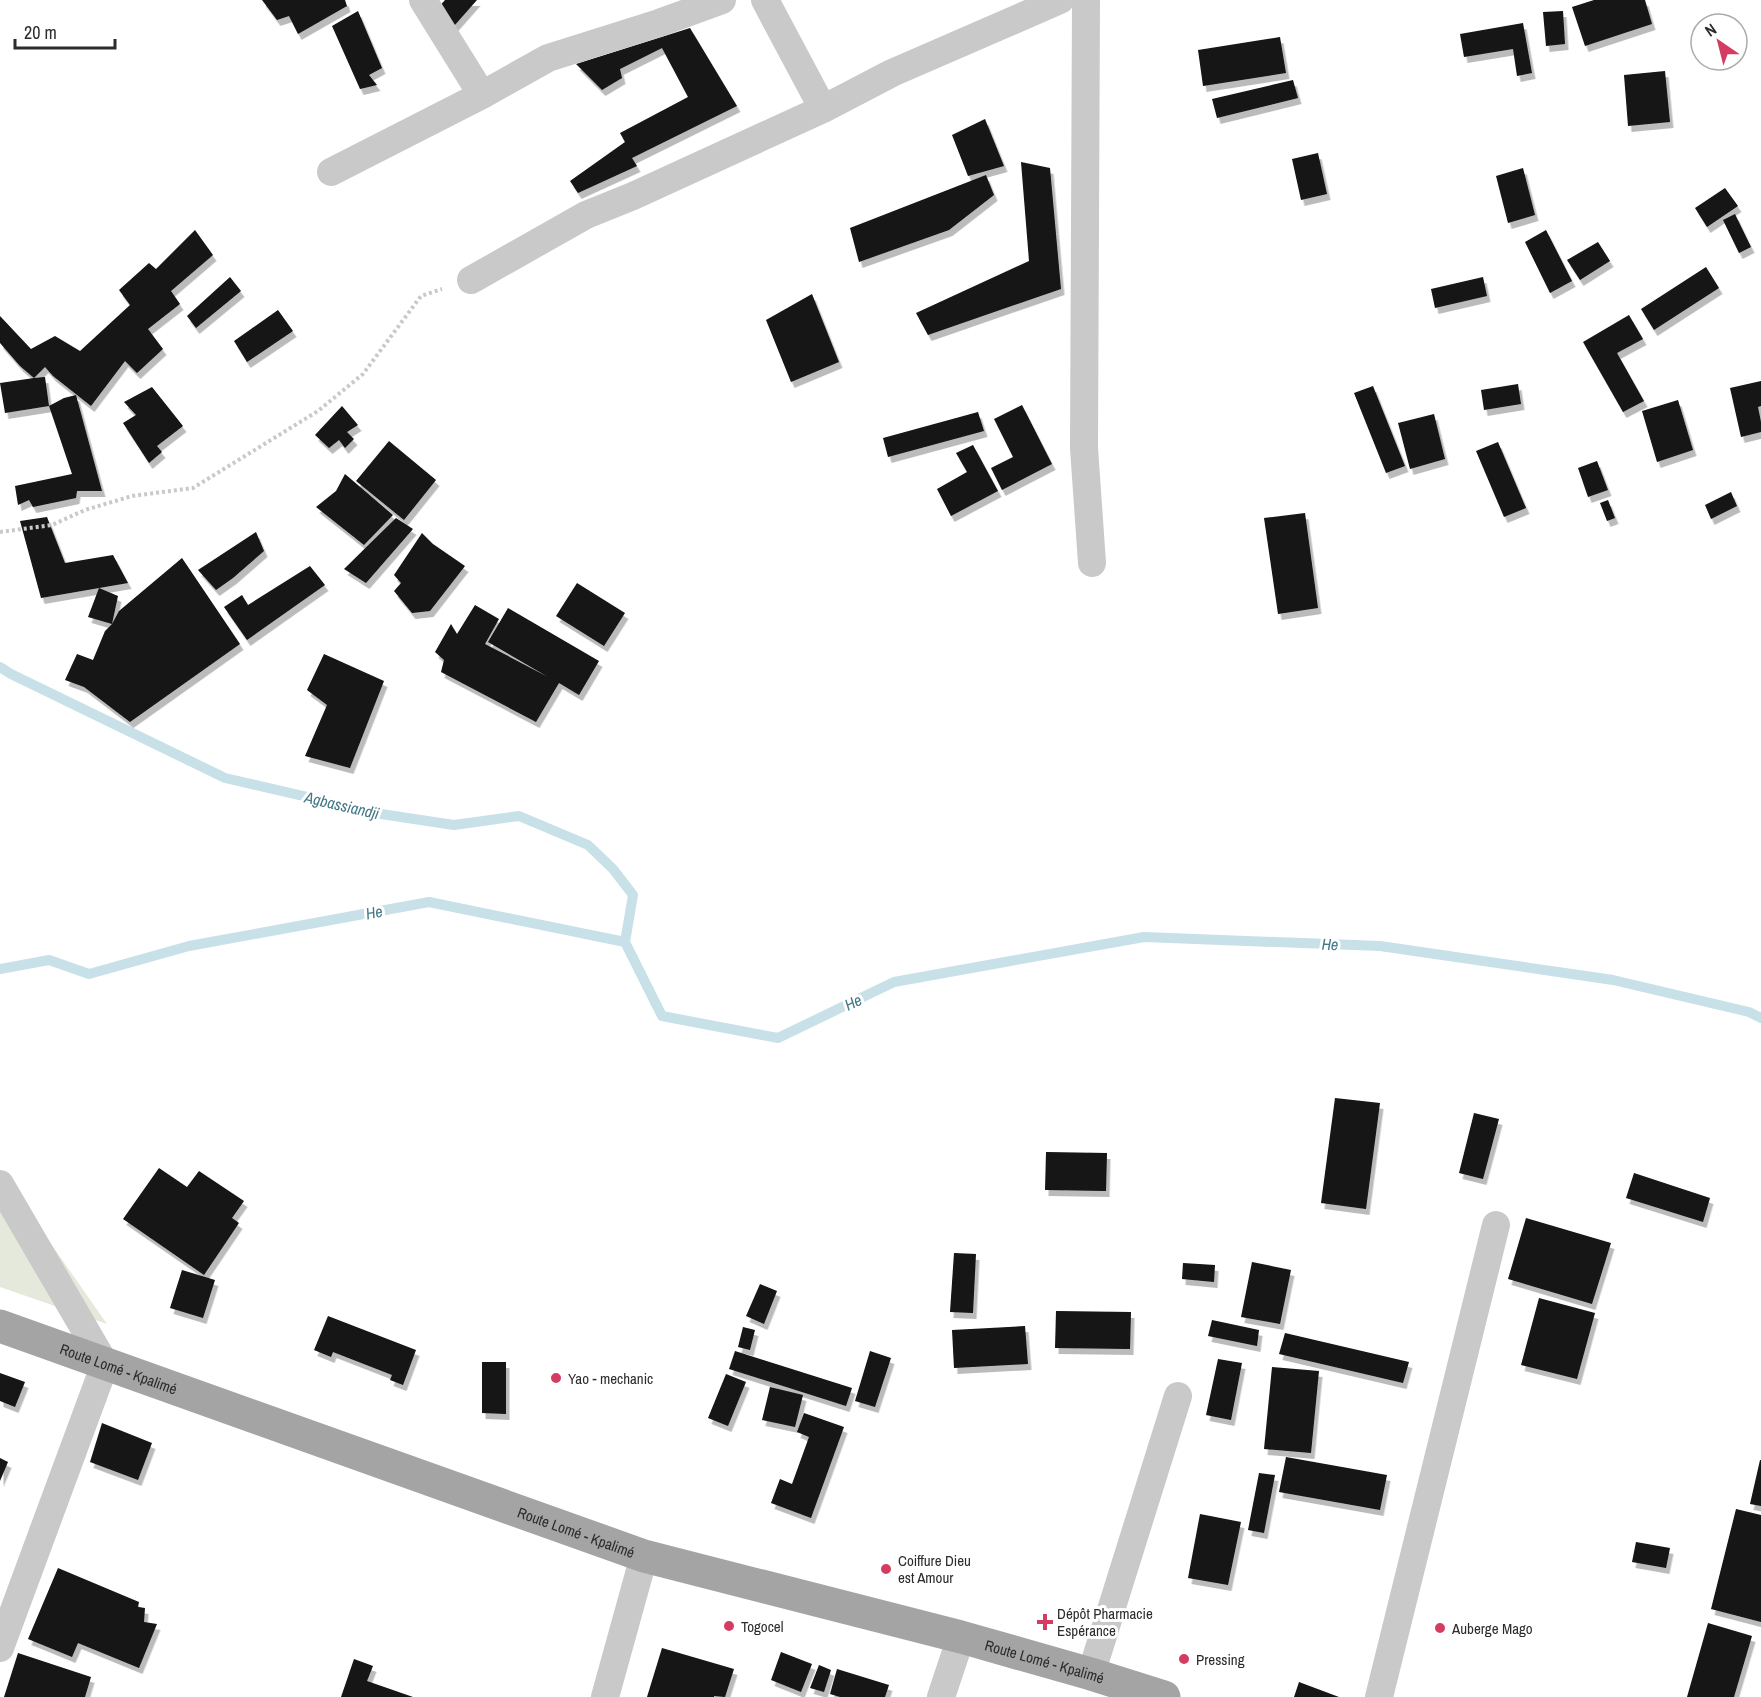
<svg xmlns="http://www.w3.org/2000/svg" width="1761" height="1697" viewBox="0 0 1761 1697" font-family="'Archivo Narrow',sans-serif">
<style>
.green{fill:#e5e9db}
.lines{fill:none;stroke-linecap:round;stroke-linejoin:round}
.stream{stroke:#c8e0e7;stroke-width:10}
.building{fill:#131313;filter:url(#shadow)}
.path{stroke:#c9c9c9;stroke-width:4;stroke-dasharray:3 3;stroke-linecap:butt}
.minor{stroke:#c9c9c9;stroke-width:28}
.primary{stroke:#a4a4a4;stroke-width:33}
.poi-dot{fill:#d53c61;stroke:#fff;stroke-width:2}
.labels{text-anchor:middle;dominant-baseline:central;stroke-width:6;stroke-linejoin:round;paint-order:stroke}
.street-label{font-size:15px;fill:#2c2c2c;stroke:#fff}
.poi-label{font-size:15px;fill:#2c2c2c;stroke:#fff;text-anchor:start}
.water-label{font-size:16px;font-style:italic;fill:#427786;stroke:#fff}
</style>
<defs>
<filter id="shadow"><feDropShadow dx="3.5" dy="6" stdDeviation="0" flood-color="#0004"/></filter>
</defs>
<rect width="100%" height="100%" fill="#fff"/>
<!-- green -->
<path class="green" d="M0,1171L107,1324L0,1287Z"/>
<g class="lines">
<!-- stream -->
<path class="stream" d="M0,667L11,674L225,778L381,814L454,825L519,816L588,845L613,869L633,895L625,942
M0,969L49,960L89,974L189,946L429,902L625,942L662,1016L778,1038L894,982L1144,937L1380,946L1613,980L1749,1012L1761,1018"/>
</g>
<!-- building -->
<path class="building" d="M262,0H345L347,6L298,34L289,16L277,20Z
M445,0H477L454,26L437,9Z
M1594,0H1645L1652,24L1585,46L1572,7Z
M358,11L382,68L369,75L377,85L360,89L332,26Z
M1563,11L1565,44L1546,46L1543,12Z
M1523,23L1532,73L1517,76L1513,49L1464,57L1460,34Z
M690,28L737,106L632,158L637,166L578,193L570,181L625,142L620,133L688,97L662,48L620,69L622,78L602,90L576,64Z
M1280,37L1286,73L1203,86L1198,50Z
M1665,71L1670,122L1628,126L1624,75Z
M1293,80L1298,98L1217,118L1212,99Z
M985,119L1004,166L968,176L952,135Z
M1318,153L1327,194L1301,200L1292,159Z
M1021,162L1050,168L1061,289L928,335L916,313L1029,261Z
M1523,168L1535,215L1508,223L1496,176Z
M986,175L994,195L949,230L859,262L850,228Z
M1725,188L1738,206L1707,227L1695,208Z
M1735,214L1751,247L1739,253L1723,220Z
M195,230L213,255L171,291L180,304L148,329L163,349L137,373L125,361L91,406L53,376L45,367L34,378L45,377L49,406L64,398L76,395L102,491H77L76,498L33,507L29,500L18,505L15,486L72,474L49,406L5,413L0,383L34,378L20,366L0,343V316L31,349L55,336L80,351L130,305L119,290L149,263L156,269Z
M1546,230L1572,281L1550,293L1525,242Z
M1598,242L1610,261L1580,280L1567,260Z
M1706,267L1719,288L1654,330L1641,309Z
M230,277L241,291L196,328L187,316Z
M1483,277L1487,296L1435,308L1431,289Z
M812,294L839,362L791,382L766,320Z
M278,310L293,331L247,362L234,341Z
M1629,315L1643,339L1617,353L1644,401L1623,412L1583,342Z
M1761,381V406L1758,407L1761,422V432L1741,437L1730,388Z
M1518,384L1521,404L1484,410L1481,390Z
M1373,386L1405,466L1386,473L1354,393Z
M152,387L183,426L157,446L162,452L149,463L123,423L136,415L124,402Z
M1678,400L1693,450L1657,462L1642,411Z
M1022,405L1052,464L1002,490L991,468L1013,457L994,419Z
M342,406L358,425L347,432L354,439L345,448L339,440L329,448L315,435Z
M978,412L984,431L888,457L883,438Z
M1434,414L1445,459L1410,469L1398,423Z
M389,441L436,480L404,520L356,481Z
M1498,442L1526,508L1504,517L1476,451Z
M973,445L998,491L951,516L937,489L967,472L956,453Z
M1597,461L1608,490L1588,497L1578,468Z
M345,474L393,515L364,545L316,507L336,491Z
M1731,492L1737,506L1711,519L1705,505Z
M1608,500L1615,518L1607,521L1600,503Z
M1305,513L1318,608L1278,614L1264,518Z
M47,517L65,563L113,555L128,583L99,588L118,596L112,624L88,617L99,588L41,598L20,521Z
M396,518L413,529L366,583L344,569Z
M256,532L264,551L233,578L216,590L198,570Z
M422,533L433,544L465,566L430,611L412,613L394,591L401,583L394,575Z
M182,558L240,644L130,722L84,687L65,680L77,654L93,660L105,631L112,624L119,611Z
M310,566L325,585L247,640L224,607L242,595L248,605Z
M577,583L625,613L604,646L556,616Z
M475,605L499,619L485,644L548,677L488,642L508,608L599,661L579,695L559,683L536,722L441,672L444,660L435,652L451,624L457,634Z
M324,654L384,681L350,768L305,756L327,705L307,690Z
M1335,1098L1380,1103L1366,1209L1321,1203Z
M1474,1113L1499,1119L1483,1179L1459,1173Z
M1046,1152L1107,1153L1106,1191L1045,1190Z
M159,1168L187,1187L199,1171L244,1201L232,1218L239,1223L204,1275L123,1219Z
M1634,1173L1710,1198L1703,1222L1626,1198Z
M1526,1218L1611,1243L1592,1304L1508,1279Z
M954,1253L976,1254L973,1313L950,1312Z
M1252,1262L1291,1270L1280,1324L1241,1317Z
M1183,1263L1215,1265L1214,1282L1182,1279Z
M182,1270L215,1280L203,1318L170,1308Z
M760,1284L777,1291L764,1324L746,1316Z
M1539,1298L1595,1313L1577,1379L1521,1365Z
M1056,1311L1131,1312L1130,1349L1055,1348Z
M328,1316L416,1350L403,1385L390,1380L392,1375L333,1352L331,1357L314,1350Z
M1212,1320L1259,1330L1257,1346L1208,1336Z
M1025,1326L1028,1364L954,1368L952,1330Z
M743,1327L755,1330L750,1350L738,1347Z
M1285,1333L1409,1362L1403,1383L1279,1354Z
M735,1351L852,1388L846,1406L729,1369Z
M870,1351L891,1358L875,1407L855,1401Z
M1218,1359L1242,1363L1231,1420L1206,1415Z
M482,1362H506V1414L482,1413Z
M1272,1367L1319,1371L1311,1453L1264,1449Z
M0,1373L25,1382L15,1407L0,1401Z
M726,1374L746,1382L728,1426L708,1418Z
M770,1387L803,1395L795,1427L762,1420Z
M804,1413L844,1427L811,1518L771,1503L780,1479L792,1484L809,1437L797,1432Z
M102,1423L152,1443L138,1480L90,1462Z
M1286,1457L1387,1475L1380,1510L1279,1492Z
M0,1458L8,1462L0,1481Z
M1760,1460H1761V1506L1750,1504Z
M1259,1473L1275,1475L1264,1533L1248,1530Z
M1736,1509L1761,1515V1622L1711,1609Z
M1200,1514L1241,1522L1228,1585L1188,1578Z
M1636,1542L1670,1548L1666,1568L1632,1562Z
M58,1568L139,1602L138,1607L145,1608L144,1622L157,1624L139,1668L78,1643L72,1657L28,1639Z
M1708,1623L1752,1636L1734,1697H1687Z
M662,1648L734,1669L725,1697L714,1696V1697H647Z
M781,1652L812,1664L801,1692L771,1680Z
M18,1653L91,1677L85,1697H4Z
M354,1659L373,1666L367,1681L413,1697H341Z
M819,1665L831,1670L824,1692L810,1688Z
M837,1669L889,1685L885,1697H840L830,1694Z
M1299,1682L1339,1697H1294Z"/>
<g class="lines">
<!-- path -->
<path class="path" d="M0,532L52,525L85,510L132,496L193,488L318,411L363,374L421,296L442,289"/>
<!-- minor -->
<path class="minor" d="M423,0L482,95
M765,0L823,109
M1086,0L1084,448L1092,563
M331,172L482,95L548,58L659,23L722,0
M471,280L586,215L633,196L823,109L892,73L1060,0
M0,1184L105,1364L0,1648
M1091,1674L1178,1396
M605,1697L644,1556
M941,1697L961,1637
M1379,1697L1496,1225"/>
<!-- primary -->
<path class="primary" id="s1" d="M0,1326L644,1556L961,1637L1091,1674L1164,1697"/>
</g>
<!-- markers -->
<g class="poi-dot">
<circle cx="556" cy="1378" r="6"/>
<circle cx="886" cy="1569" r="6"/>
<path d="M1042 1613h6v6h6v6h-6v6h-6v-6h-6v-6h6z"/>
<circle cx="729" cy="1626" r="6"/>
<circle cx="1440" cy="1628" r="6"/>
<circle cx="1184" cy="1659" r="6"/>
</g>
<g class="labels">
<!-- street labels -->
<g class="street-label">
<text stroke="none"><textPath href="#s1" startOffset="126">Route Lomé - Kpalimé</textPath></text>
<text stroke="none"><textPath href="#s1" startOffset="612">Route Lomé - Kpalimé</textPath></text>
<text stroke="none"><textPath href="#s1" startOffset="1098">Route Lomé - Kpalimé</textPath></text>
</g>
<!-- poi labels -->
<g class="poi-label">
<text x="568" y="1378">Yao - mechanic</text>
<text x="898" y="1560">Coiffure Dieu<tspan x="898" dy="17">est Amour</tspan></text>
<text x="1057" y="1613">Dépôt Pharmacie<tspan x="1057" dy="17">Espérance</tspan></text>
<text x="741" y="1626">Togocel</text>
<text x="1452" y="1628">Auberge Mago</text>
<text x="1196" y="1659">Pressing</text>
</g>
<!-- water labels -->
<g class="water-label">
<text transform="translate(342 805) rotate(13)">Agbassiandji</text>
<text transform="translate(374 912) rotate(-11)">He</text>
<text transform="translate(1330 944) rotate(2)">He</text>
<text transform="translate(853 1002) rotate(-25)">He</text>
</g>
</g>
<!-- north arrow -->
<g transform="translate(1719 42) rotate(325)"><circle r="28" fill="#ffffff" stroke="#ababab" stroke-width="1.5"/>
<path d="M0-4.5L10 22L0 15L-10 22Z" fill="#d53c61"/>
<text y="-9" font-size="16" font-weight="bold" text-anchor="middle" fill="#2c2c2c">N</text>
</g>
<!-- scale -->
<path d="M15 39v9h100v-9" fill="none" stroke="#2c2c2c" stroke-width="3"/>
<text x="24" y="39" font-size="18" fill="#2c2c2c" stroke="#ffffff" stroke-width="4.5" paint-order="stroke">20 m</text>
</svg>
